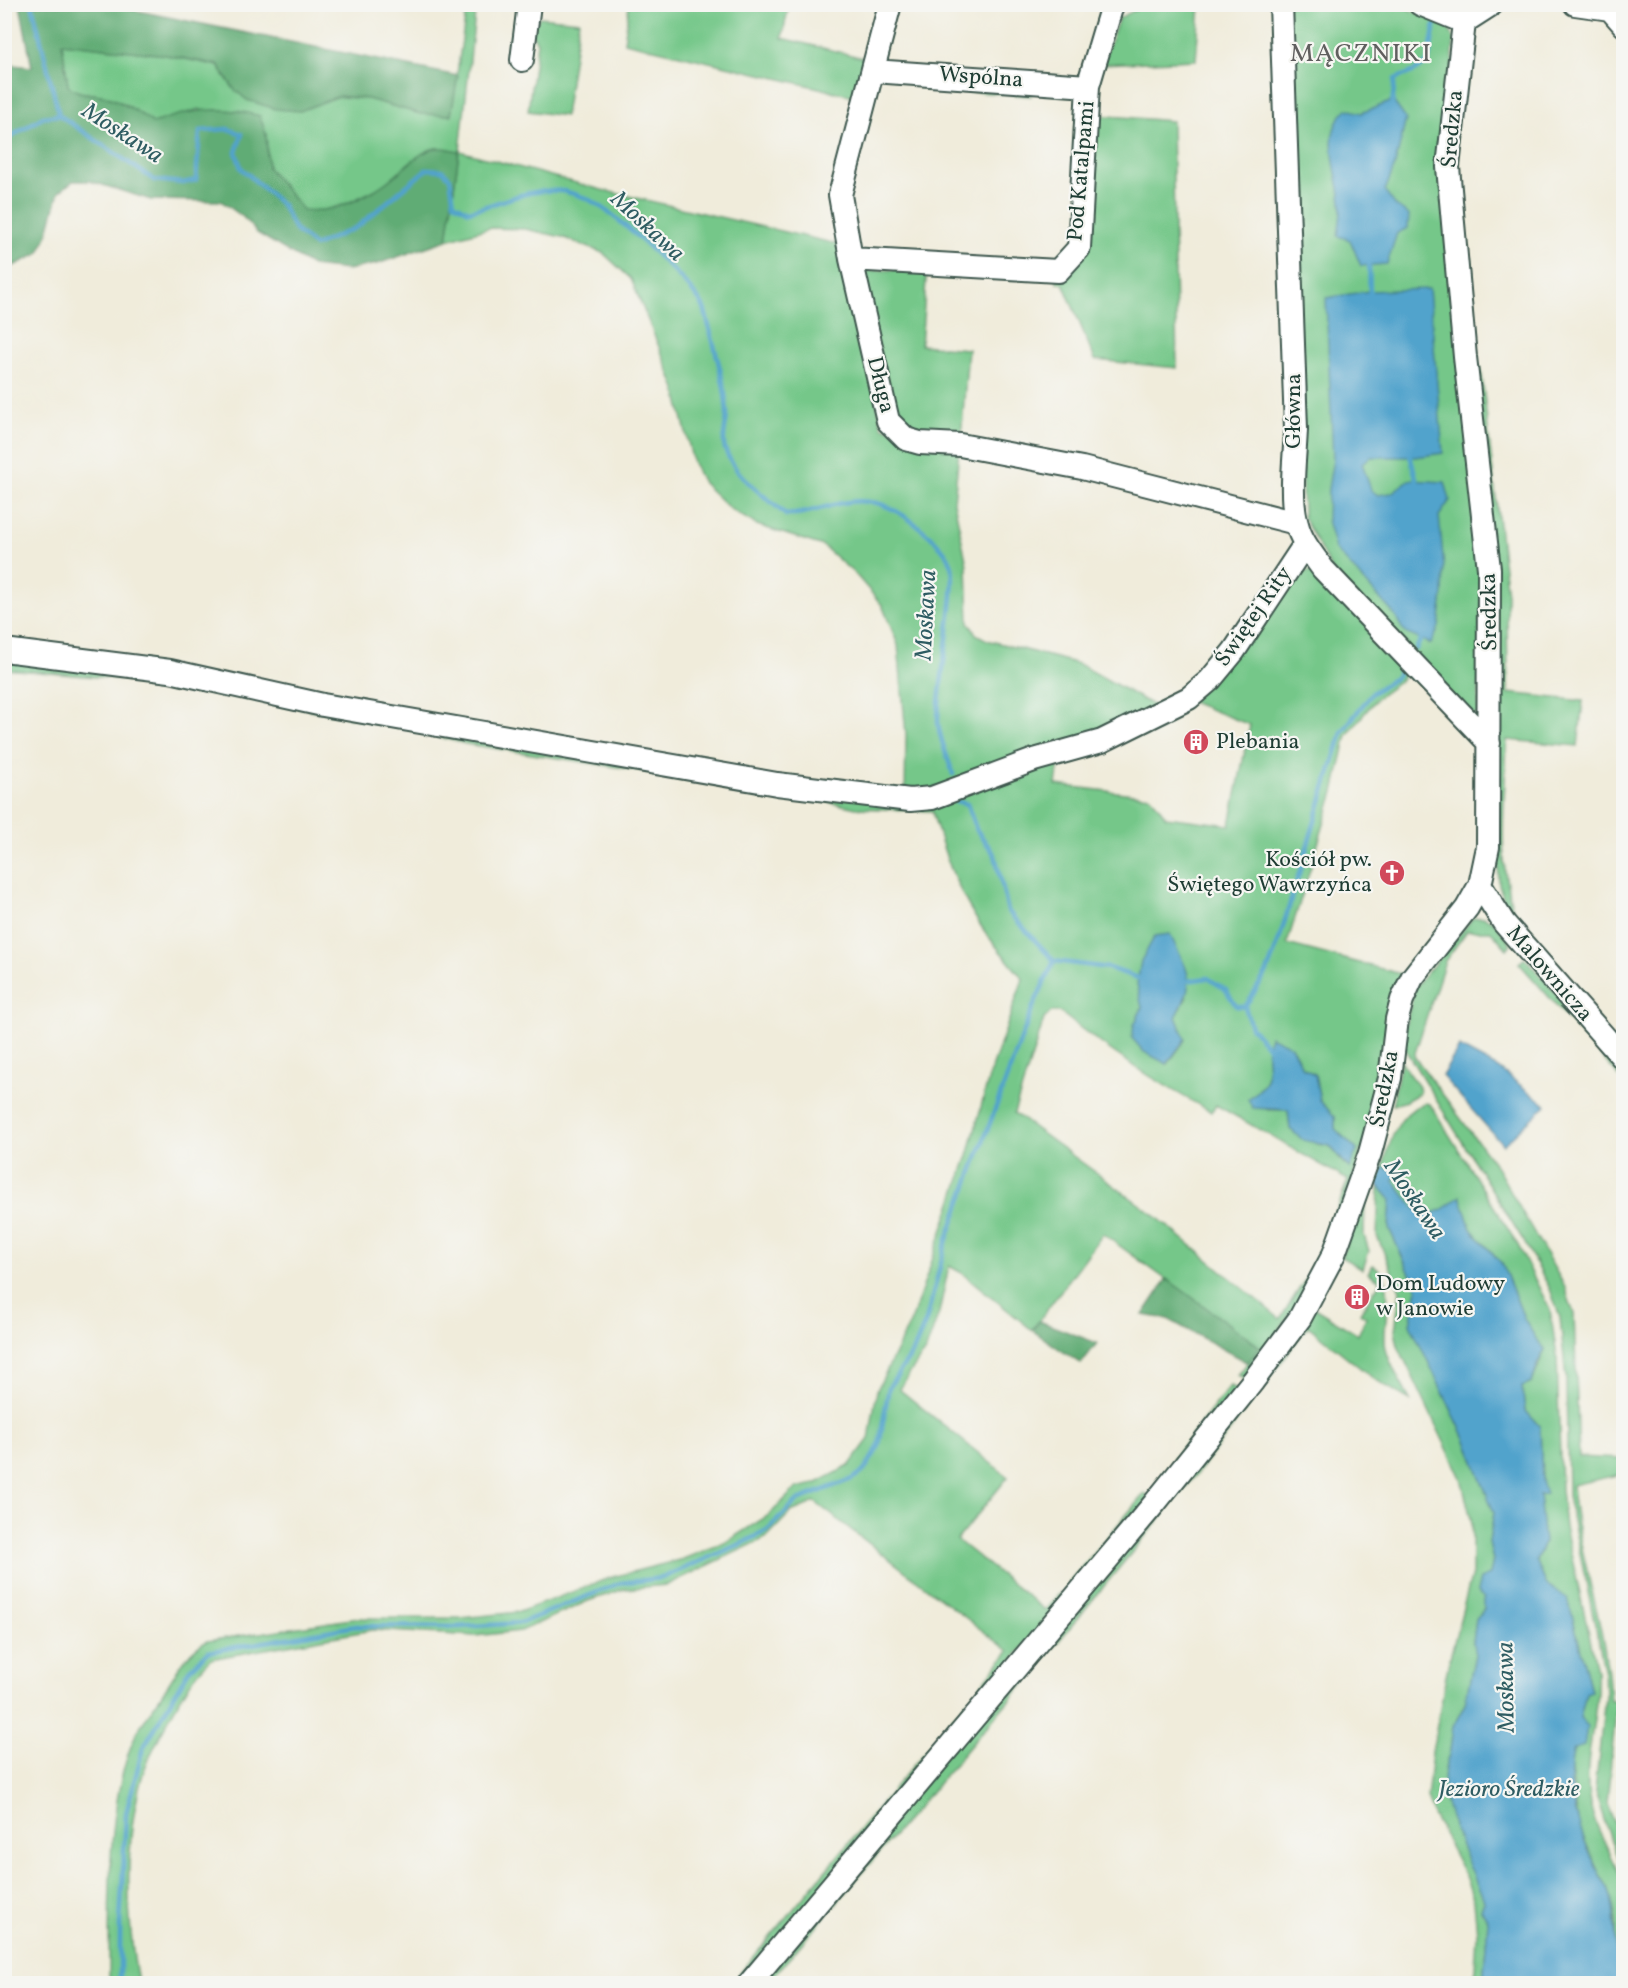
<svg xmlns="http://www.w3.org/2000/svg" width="1628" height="1988" viewBox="0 0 1628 1988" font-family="Vollkorn,serif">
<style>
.green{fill:#75c789;stroke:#4a825e;stroke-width:1.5;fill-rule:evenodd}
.forest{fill:#60ac75;stroke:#407454;stroke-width:1.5}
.water{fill:#51a3cc;stroke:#387080;stroke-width:1.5}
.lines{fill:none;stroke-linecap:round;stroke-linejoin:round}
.stream{stroke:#51a3cc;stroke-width:4.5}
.minor-casing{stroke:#3e574d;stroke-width:26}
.minor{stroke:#fff;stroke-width:22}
.labels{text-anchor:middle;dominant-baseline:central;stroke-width:4.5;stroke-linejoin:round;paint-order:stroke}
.street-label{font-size:22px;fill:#1f3d34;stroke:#f6f6f2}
.poi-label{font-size:22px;fill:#1f3d34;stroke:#f6f6f2;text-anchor:start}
.water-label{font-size:24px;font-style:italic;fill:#2e5c62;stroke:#f6f6f2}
.quarter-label{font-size:26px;letter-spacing:1.5px;fill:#605f5f;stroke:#f6f6f2}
</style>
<rect width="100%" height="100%" fill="#f6f6f2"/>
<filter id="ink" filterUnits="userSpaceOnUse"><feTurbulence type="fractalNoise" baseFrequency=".0167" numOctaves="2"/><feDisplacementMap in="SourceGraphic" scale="12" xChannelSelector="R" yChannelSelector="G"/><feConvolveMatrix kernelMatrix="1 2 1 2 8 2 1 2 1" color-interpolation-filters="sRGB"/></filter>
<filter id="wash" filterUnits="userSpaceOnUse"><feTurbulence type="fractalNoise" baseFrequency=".008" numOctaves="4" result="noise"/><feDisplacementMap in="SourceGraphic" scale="24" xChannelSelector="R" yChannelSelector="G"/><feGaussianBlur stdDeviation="1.35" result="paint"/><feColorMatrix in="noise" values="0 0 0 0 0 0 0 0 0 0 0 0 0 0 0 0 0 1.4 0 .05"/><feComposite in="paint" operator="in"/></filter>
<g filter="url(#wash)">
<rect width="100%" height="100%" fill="#f0ecdb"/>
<!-- green -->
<path class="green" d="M467,5H476L460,151L602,190L842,245L882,427L959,450L954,502L967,565L969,623L976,634L987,640L1079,664L1160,709L1113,732L905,797L906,735L898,645L882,605L856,575L823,546L757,525L730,509L703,483L693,463L675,386L631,279L603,253L562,237L525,229L489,228L447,240L459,151L410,162L381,187L343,205L318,212L303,210L268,168L266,134L199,109L153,123C138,112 122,100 104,96C89,92 81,96 68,86L62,43L166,55L218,66L234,89L368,99L421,114L451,115Z
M629,5H789L782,38L868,59L857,97L624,42Z
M1145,5H1200L1196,60L1102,64L1119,18Z
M1287,5H1399L1447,26L1454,39L1451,82L1483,567L1478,715L1470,714L1332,570L1303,517Z
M539,17L579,21L565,116L528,111L537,42L531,33Z
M933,83L1031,91V96L933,89Z
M1098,94V115L1172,121L1177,368L1095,360L1063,283H1057V278L1084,253Z
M927,268L921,345L968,349L961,440L925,436L897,421L862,282L868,271Z
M1473,368H1481L1507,595L1508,693L1583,701L1578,746L1507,740C1505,801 1495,867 1518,924L1508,914L1499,884Z
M1303,571L1314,572L1410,665L1399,682L1377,698L1347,735L1334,792L1287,944L1405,975L1379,1098L1327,1255L1321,1252L1348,1180L1216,1105L1212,1112C1157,1083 1108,1051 1060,1012H1051L1044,1019L1014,1113L1153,1214L1280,1319L1315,1264L1320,1271L1245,1379L1238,1375L1260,1347L1103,1234L1032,1330L962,1273L949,1266L939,1313L926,1350L899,1389L1008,1477L957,1540L1045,1610L1060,1593L1064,1598L987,1691L980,1686L1009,1651L815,1502L791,1512L766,1538L667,1585L625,1589L588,1601L521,1631L475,1636L372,1630L211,1659C192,1677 184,1692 171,1715C161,1734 148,1756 142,1777C124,1842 126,1918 138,1983H109C110,1910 105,1812 132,1743C140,1724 155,1706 166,1688C177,1671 187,1651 207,1641L357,1618H460L519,1612L612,1577L683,1559L726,1542L769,1515L796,1488L815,1484L849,1466L869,1439L877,1390L912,1319L970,1149L988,1080L1023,979C1008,960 990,941 977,920C955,886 943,850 932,811L856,808L786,793L466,744L404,728L179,684L5,669L4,654L891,804L1060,758L1056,785L1151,796L1166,817L1230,825L1250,725L1191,702L1294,573ZM1187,997L1176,1017L1185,1040L1168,1064L1161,1060L1134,1025L1142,1008ZM1267,1044L1291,1046L1302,1067L1315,1075L1320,1101L1335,1117V1129L1357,1150L1345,1165L1330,1146L1317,1144L1290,1129L1288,1110H1268L1248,1099C1272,1083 1269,1070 1267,1044Z
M1484,917L1494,922L1511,944L1507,949L1491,931H1467L1445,961L1414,1056L1496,1166L1564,1285L1574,1314L1579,1457L1623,1459L1622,1474L1572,1485C1578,1559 1608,1627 1610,1701H1617L1607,1803L1623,1846V1868L1606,1826L1595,1792L1605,1696L1604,1668L1568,1497L1566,1379L1560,1318L1550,1289L1523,1240L1401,1043L1415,987L1473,918Z
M1525,958L1623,1070V1081L1519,963Z
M1401,1061L1419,1087L1420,1093L1404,1102L1392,1105Z
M1424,1103L1430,1104L1518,1245L1550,1310L1557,1356L1561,1490L1565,1527L1597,1670C1600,1712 1583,1756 1589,1797C1593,1830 1616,1856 1623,1887C1628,1909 1623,1959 1623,1983H1620L1616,1962V1920L1609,1889L1599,1873L1579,1827L1570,1763L1586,1692L1591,1691L1568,1599L1546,1584L1536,1560L1544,1543L1539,1495L1542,1481L1540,1427L1525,1410L1522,1387L1532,1383L1545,1349L1536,1339L1524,1318L1502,1264L1471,1229L1460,1197C1454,1201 1448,1209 1441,1211C1413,1220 1397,1193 1390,1169L1383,1167C1390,1140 1397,1114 1424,1103Z
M1379,1186L1391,1200L1389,1228L1417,1289L1410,1324L1465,1438L1494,1513L1489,1542L1493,1560L1484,1609L1476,1620L1473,1642L1475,1655L1465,1704L1453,1727L1450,1751L1443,1776L1484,1901L1481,1909L1488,1921L1483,1983H1472L1475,1969L1477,1934L1474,1901L1464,1873L1433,1815L1427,1798L1432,1752L1448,1665L1472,1574V1523L1461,1478L1398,1346L1395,1331L1400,1290L1377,1236Z
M1365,1198L1364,1235L1369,1251L1363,1269L1341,1257Z
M1373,1265C1400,1280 1380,1325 1386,1349C1390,1366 1402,1384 1410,1400L1374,1379L1308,1326L1204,1465L1029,1677L768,1983L758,1984L1313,1307L1358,1335L1366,1317L1360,1313L1381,1281L1368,1273Z
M1230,1386L1237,1390L1180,1464L1173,1459Z
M1145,1493L1150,1499L1075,1585L1069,1582Z
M967,1701L974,1707L742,1983L731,1984Z"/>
<!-- forest -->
<path class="forest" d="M20,5H109L458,76L451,115L421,114L368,99L339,96L300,111L276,109L247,100L234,89L218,65L166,55L62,43L68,86C81,96 90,92 104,96C122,101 138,112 153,123C190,109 222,105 260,116L266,134L268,168L303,210C337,214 371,195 397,174C407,165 423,150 436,148C443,147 453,150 459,151L447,240L377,264L347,270L312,266L257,233L243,217L221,201L151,200L90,181H73L59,192L46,239L38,254L5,270V71L13,65L32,67Z
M1167,1279L1260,1347L1248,1363L1168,1319L1143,1315Z
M1039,1321L1097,1343L1081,1364L1032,1330Z"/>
<!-- water -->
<path class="water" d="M1393,101L1406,119L1395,165L1385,191L1396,206L1409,215L1408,228L1397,233L1387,264L1361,266L1350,240L1338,236C1339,225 1342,213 1341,203C1339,172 1319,134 1347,109L1361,113Z
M1429,289L1443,453L1416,457H1371L1362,463L1371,490L1378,495L1391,493L1409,480L1445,482L1450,500L1439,516L1444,568L1443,594L1439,627L1431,644L1405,633L1393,613L1335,549L1327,520L1328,489L1333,459L1326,298L1369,291Z
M1170,934C1188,974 1198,977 1176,1017L1185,1039L1167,1064L1144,1052L1132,1038L1134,1025L1142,1008L1137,984L1141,961L1155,936Z
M1270,1036L1291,1046L1302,1067L1315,1075L1320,1101L1335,1117V1129L1357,1150L1349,1168L1330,1146L1303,1140L1290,1129L1288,1110L1253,1108L1248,1099C1282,1076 1259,1064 1270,1036Z
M1459,1047L1498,1068L1546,1105L1503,1145L1442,1076Z
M1383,1167L1397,1173L1394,1181C1417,1212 1423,1229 1460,1196L1471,1229L1502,1264L1524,1318L1536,1339L1545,1349L1537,1365L1532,1383L1522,1387L1525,1410L1540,1427L1542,1481L1546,1494L1539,1495L1544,1543L1536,1560L1546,1584L1568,1599L1591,1691L1586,1693L1580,1718L1587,1727L1584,1746L1574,1749C1563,1784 1582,1841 1599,1873C1602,1880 1608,1885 1610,1893C1618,1923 1614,1953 1620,1983H1483L1488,1921L1481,1909L1484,1901L1454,1829L1445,1801L1443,1776L1450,1751L1453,1727L1465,1704L1475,1655L1473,1642L1476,1620L1484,1609V1598L1477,1592L1480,1579L1490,1575L1493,1560L1489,1542L1494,1513L1465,1438L1410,1324L1417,1289L1389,1228L1391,1200L1377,1184Z"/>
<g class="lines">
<!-- stream -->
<path class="stream" d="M32,4L59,115
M1392,106L1395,79L1415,71L1428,62L1435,25
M4,141L43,117L59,115L154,180L183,183L196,180L200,131L228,129L242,134L236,152L241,168L282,205L295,230L315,246L357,227L427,169L442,170L450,178L454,203L469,211C499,204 530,187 561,191C571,192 587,198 595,203C617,215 699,290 705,311C713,343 725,380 727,413C727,424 721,439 725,449C736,479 764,494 786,515C818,514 836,498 870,502C886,503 906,516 918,526C930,536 945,548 951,563C959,583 937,689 938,722C939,738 948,758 953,774
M1369,259L1370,296
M1409,452L1418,485
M1416,649L1422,637
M956,801L967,804L976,829L995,855L1008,911L1054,961L1109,968L1141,979
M1186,981L1208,978L1226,990L1236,1006L1245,1007L1251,1027L1269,1048
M1245,1007L1267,972L1278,943L1342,732L1372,693L1395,678L1402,668
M1616,1962H1624
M120,1984V1923L126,1813L143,1748L189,1670L208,1652L356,1626L458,1627L520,1623L620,1583L662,1578L745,1542L767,1530L798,1500L852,1479L864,1471L879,1446L889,1387L913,1352L926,1321L947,1239L1033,1007L1054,961"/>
</g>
</g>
<g filter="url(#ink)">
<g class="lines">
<!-- minor casing -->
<g class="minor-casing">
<path id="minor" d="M890,4L840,195L851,259L888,421L906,439L920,443L960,445L1082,468L1296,523
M1281,4L1296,429C1295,457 1289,497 1297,524C1301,541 1313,555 1323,569L1489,743
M1420,4L1464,22L1492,4
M1575,4L1610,9L1624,25
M522,60L529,4
M873,71L1088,86
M851,259L1058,271L1079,248L1088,86L1112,5
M4,650L170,671L323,705L777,784L910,800L932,798L1034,760L1102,741L1189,698L1210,680L1234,651L1305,544
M1480,885L1504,923L1624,1059
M749,1984L1154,1504L1253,1381L1300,1318L1334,1254L1370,1153L1390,1078L1397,1019L1402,1000L1412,978L1467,908L1480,885L1488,847L1489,569L1465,357L1448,167L1464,22"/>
</g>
<!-- minor -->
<use href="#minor" class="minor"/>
</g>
</g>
<!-- icons -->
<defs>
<g id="building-disc" transform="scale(1.35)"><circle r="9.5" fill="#d1495b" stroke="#f6f6f2"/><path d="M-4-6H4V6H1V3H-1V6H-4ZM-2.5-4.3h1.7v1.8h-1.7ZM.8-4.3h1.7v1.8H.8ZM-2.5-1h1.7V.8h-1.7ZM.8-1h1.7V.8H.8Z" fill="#fff"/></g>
<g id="church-disc" transform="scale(1.35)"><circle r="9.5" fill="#d1495b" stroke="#f6f6f2"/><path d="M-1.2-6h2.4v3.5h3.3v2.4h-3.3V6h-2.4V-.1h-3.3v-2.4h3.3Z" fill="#fff"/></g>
</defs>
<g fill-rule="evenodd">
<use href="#building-disc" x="1196" y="742"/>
<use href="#church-disc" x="1392" y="873"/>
<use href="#building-disc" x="1357" y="1297"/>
</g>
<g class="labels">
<!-- street labels -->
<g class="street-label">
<text transform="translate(981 78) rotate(4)">Wspólna</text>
<text transform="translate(1453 129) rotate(-85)">Średzka</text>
<text transform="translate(1082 171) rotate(-85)">Pod Katalpami</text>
<text transform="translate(880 385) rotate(76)">Długa</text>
<text transform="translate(1294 411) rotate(-90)">Główna</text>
<text transform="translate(1490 612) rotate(-91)">Średzka</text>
<text transform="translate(1254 617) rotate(-55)">Świętej Rity</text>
<text transform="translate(1549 974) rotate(49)">Malownicza</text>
<text transform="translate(1385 1089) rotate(-79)">Średzka</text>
</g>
<!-- poi labels -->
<g class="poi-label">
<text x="1216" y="742">Plebania</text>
<text x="1372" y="860" text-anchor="end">Kościół pw.<tspan x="1372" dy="25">Świętego Wawrzyńca</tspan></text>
<text x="1376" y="1284">Dom Ludowy<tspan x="1376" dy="25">w Janowie</tspan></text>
</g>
<!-- water labels -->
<g class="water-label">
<text transform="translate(122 134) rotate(33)">Moskawa</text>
<text transform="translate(647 227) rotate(43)">Moskawa</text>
<text transform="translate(927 615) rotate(-87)">Moskawa</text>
<text transform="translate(1414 1200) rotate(56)">Moskawa</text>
<text transform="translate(1507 1687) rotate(-91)">Moskawa</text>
<text x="1509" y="1790">Jezioro Średzkie</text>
</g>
<!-- quarter labels -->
<g class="quarter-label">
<text x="1361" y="54">MĄCZNIKI</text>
</g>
</g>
<!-- margin -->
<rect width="1628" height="1988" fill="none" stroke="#f6f6f2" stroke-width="24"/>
</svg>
